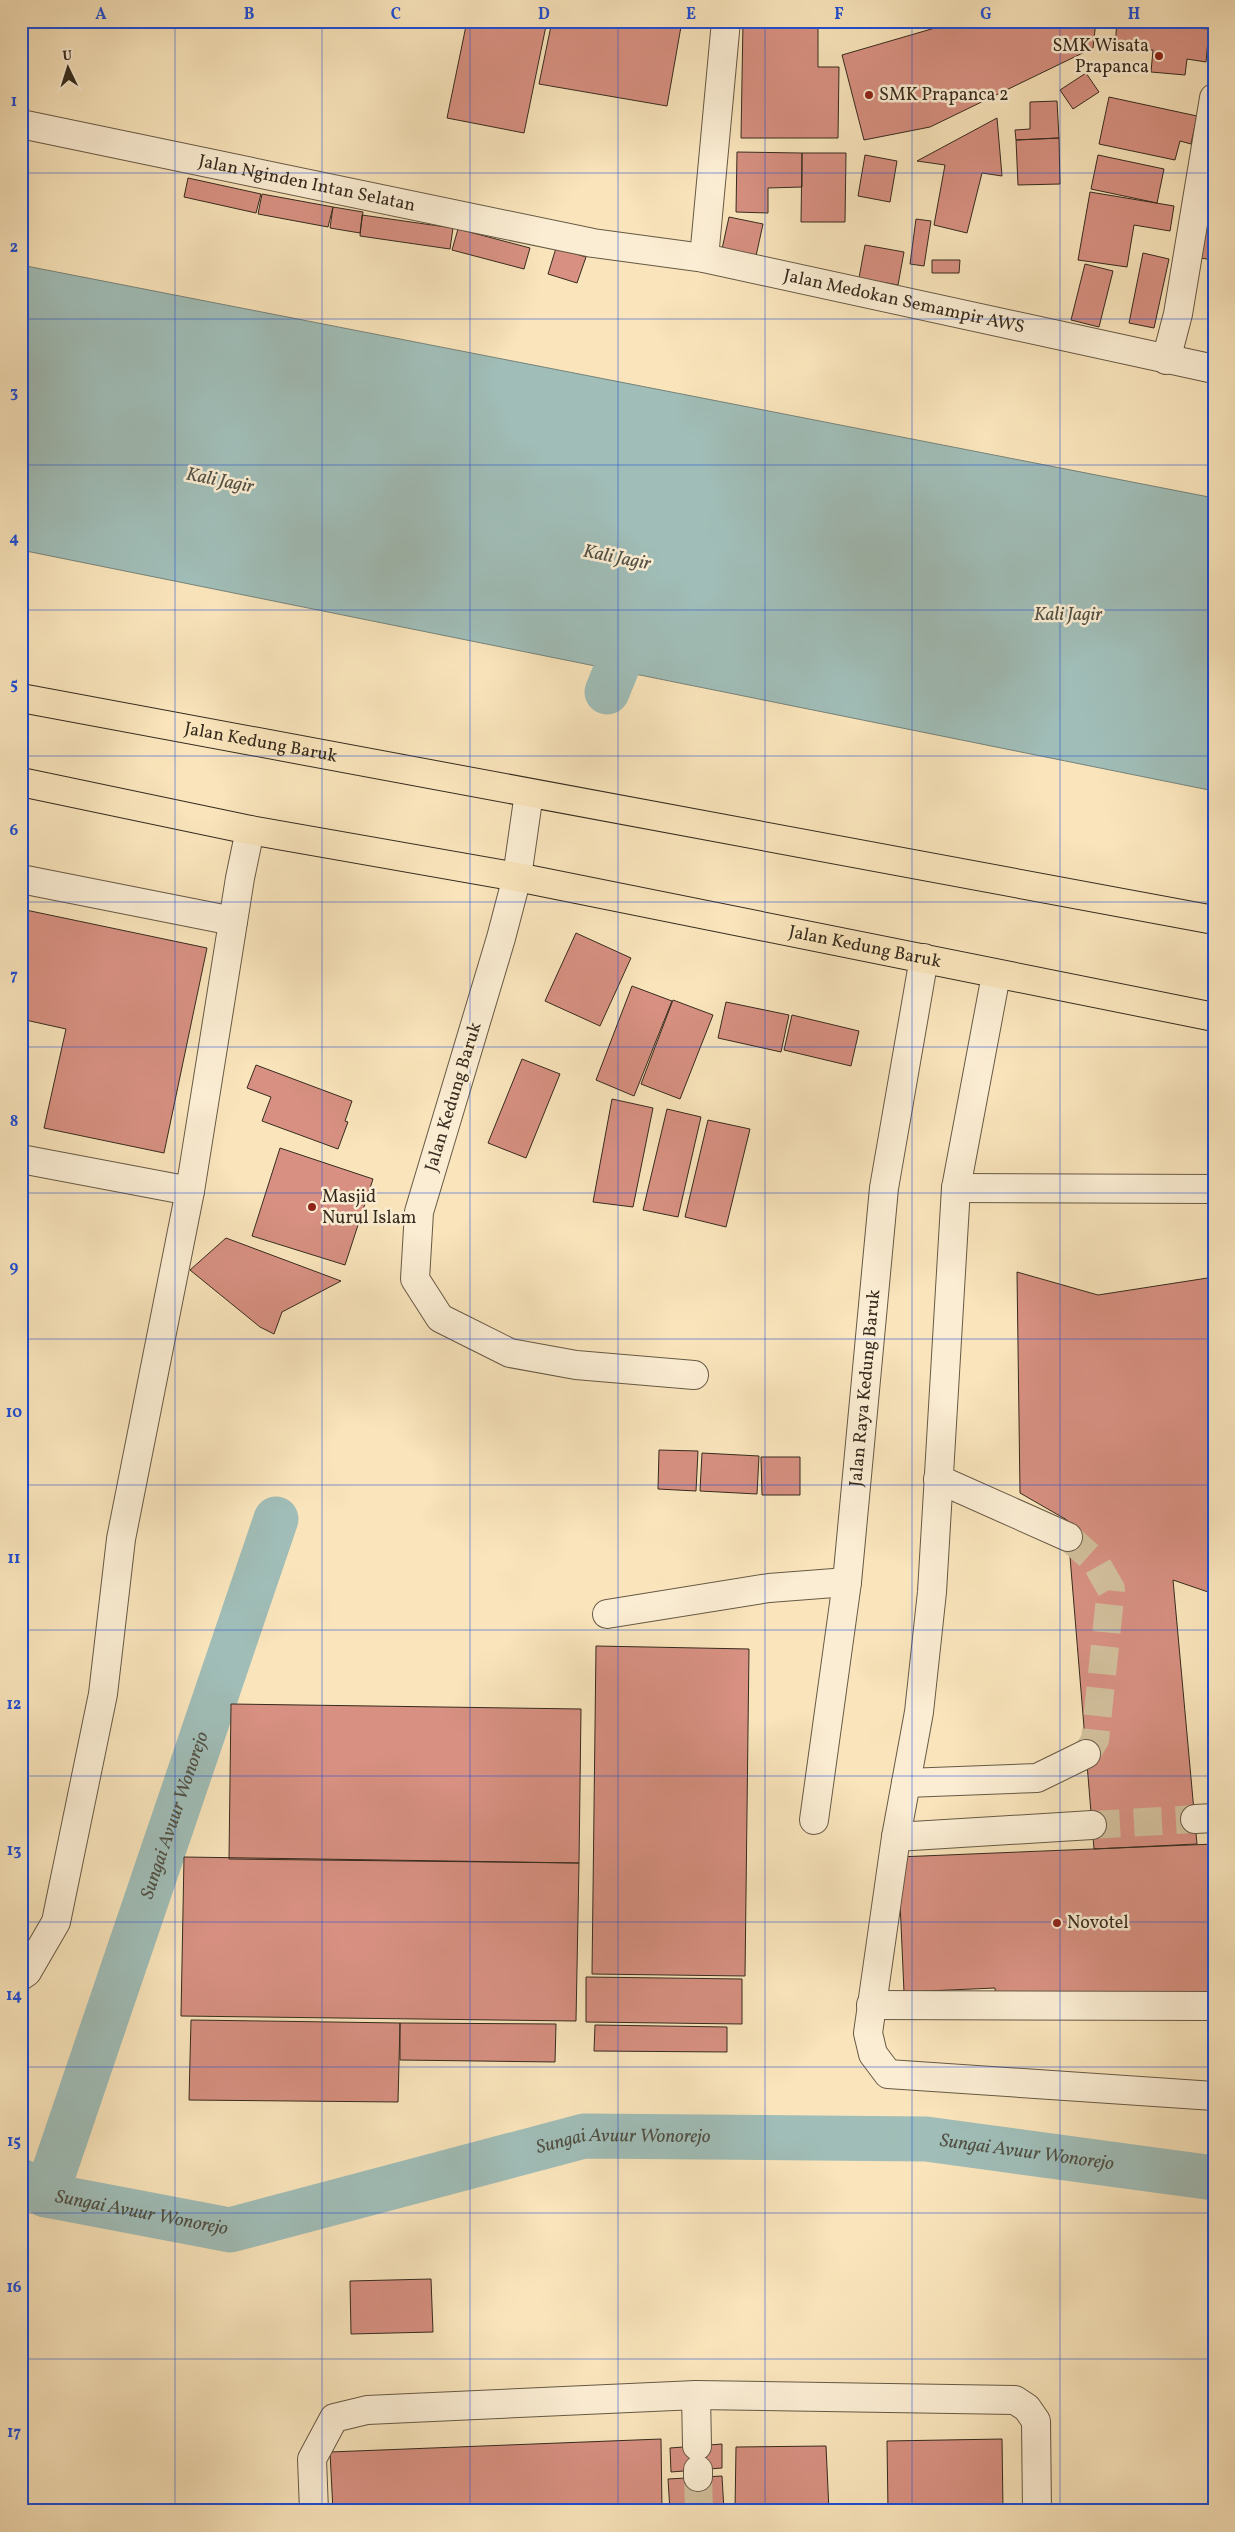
<svg xmlns="http://www.w3.org/2000/svg" width="1235" height="2532" viewBox="0 0 1235 2532" font-family="Vollkorn,serif">
<style>
.water{fill:#a0bdb7;stroke:#76837a}
.lines{fill:none;stroke-linecap:round;stroke-linejoin:round}
.canal{stroke:#a0bdb7;stroke-width:45}
.building{fill:#d79081;stroke:#362b1e}
.minor-tunnel{stroke:#d2bf9c;stroke-width:28;stroke-dasharray:28 14;stroke-linecap:butt}
.minor-casing{stroke:#675945;stroke-width:30}
.major-casing{stroke:#362b1e;stroke-width:30}
.minor{stroke:#fbedd3;stroke-width:28}
.major{stroke:#f9e4bb;stroke-width:28}
.grid{fill:none;stroke:#1d4ed8;stroke-width:1;stroke-opacity:0.55}
.poi-dot{fill:#8f2418;stroke:#fbedd3;stroke-width:2}
.labels{text-anchor:middle;dominant-baseline:central;stroke-width:5;stroke-linejoin:round;paint-order:stroke}
.poi-label{font-size:18px;fill:#362b1e;stroke:#fbedd3;text-anchor:start}
.street-label{font-size:18px;fill:#362b1e;stroke:#fbedd3}
.water-label{font-size:19px;font-style:italic;fill:#505044;stroke:#fbedd3}
.neatline{fill:none;stroke:#1d4ed8;stroke-width:2}
.grid-label{font-size:16px;text-anchor:middle;font-weight:bold;fill:#1d4ed8}
</style>
<rect width="100%" height="100%" fill="#f9e4bb"/>
<filter id="stains"><feTurbulence type="fractalNoise" baseFrequency=".004" numOctaves="4"/><feColorMatrix values="0 0 0 0 .2 0 0 0 0 .09 0 0 0 0 .02 0 0 0 .5 -.17"/></filter>
<radialGradient id="worn" r=".72"><stop offset=".6" stop-color="#630" stop-opacity="0"/><stop offset="1" stop-color="#630" stop-opacity=".3"/></radialGradient>
<!-- water -->
<path class="water" d="M21,265L1214,498V791L21,550Z"/>
<g class="lines">
<!-- canal -->
<g class="canal">
<path d="M607,692L639,613"/>
<path id="s1" d="M21,2181L46,2195L230,2230L584,2136L926,2139L1214,2178"/>
<path id="s2" d="M46,2195L276,1519"/>
</g>
</g>
<!-- building -->
<path class="building" d="M467,21H547L524,133L447,118Z
M552,21H682L667,106L539,84Z
M743,21H818V67H839L838,138H741Z
M959,21H1096L1093,48L930,127L864,140L842,55Z
M1117,21H1183L1182,27L1209,29L1206,62L1187,59L1185,75L1151,72L1153,50L1115,47Z
M1086,73L1099,92L1073,109L1060,90Z
M1109,97L1197,116L1191,144L1180,141L1175,160L1099,144Z
M1057,101L1059,138L1016,140L1015,130L1030,129V102Z
M997,118L1002,176L982,173L967,233L934,225L945,165L917,161Z
M1059,138L1060,184L1018,185L1016,140Z
M737,152L802,153V187L768,188V213L736,212Z
M1214,152V260L1193,257Z
M802,153H846L845,222H801Z
M865,155L897,161L890,202L858,196Z
M1098,155L1164,169L1157,203L1091,189Z
M188,178L261,194L256,213L184,197Z
M1090,192L1174,206L1170,231L1134,225L1127,267L1078,260Z
M262,194L333,207L328,227L258,214Z
M333,207L363,212L360,233L330,228Z
M362,215L453,228L450,249L360,236Z
M729,217L763,224L756,256L722,249Z
M916,219L931,221L924,266L910,264Z
M458,229L530,248L524,269L452,250Z
M865,245L904,252L898,285L859,278Z
M556,248L586,257L577,283L548,274Z
M1143,253L1169,259L1154,328L1129,323Z
M932,260H960L959,273H932Z
M1085,264L1113,271L1099,327L1071,320Z
M21,909L207,948L164,1153L44,1128L66,1029L21,1019Z
M576,933L631,958L600,1026L545,1001Z
M632,986L672,1001L634,1096L596,1080Z
M673,1000L713,1015L680,1099L641,1084Z
M726,1002L789,1015L781,1052L718,1038Z
M792,1015L859,1031L851,1066L784,1050Z
M522,1059L560,1074L526,1158L488,1143Z
M256,1065L352,1101L345,1121L348,1122L338,1149L262,1121L271,1097L247,1088Z
M612,1099L653,1108L633,1207L593,1202Z
M667,1109L701,1117L678,1217L643,1210Z
M708,1120L750,1129L726,1227L685,1217Z
M280,1148L373,1179L345,1265L252,1236Z
M226,1238L341,1281L282,1312L274,1334L260,1327L190,1270Z
M1017,1272L1098,1295L1214,1277V1594L1173,1580L1197,1844L1094,1849L1067,1520L1020,1493Z
M659,1450L698,1451L696,1491L658,1489Z
M702,1453L759,1456L757,1494L700,1491Z
M761,1457H800V1495H762Z
M596,1646L749,1649L745,1976L592,1974Z
M231,1704L581,1709L579,1863L229,1859Z
M1214,1844V1996L996,2005L995,1988L904,1992L898,1857Z
M184,1857L579,1863L576,2021L181,2016Z
M586,1977L742,1979V2024L586,2022Z
M191,2020L400,2023L398,2102L189,2100Z
M400,2023L556,2024L555,2062L400,2060Z
M595,2025L727,2027V2052L594,2051Z
M431,2279L433,2332L351,2334L350,2281Z
M661,2439L662,2511H333L330,2452Z
M1002,2439L1003,2511H888L887,2441Z
M722,2444V2468L671,2472L670,2448Z
M826,2446L829,2511H735L736,2447Z
M722,2476L724,2511H670L668,2479Z"/>
<g class="lines">
<!-- minor-tunnel -->
<path class="minor-tunnel" d="M1068,1537L1095,1561L1111,1589L1095,1740L1086,1754
M1092,1825L1195,1819
M698,2477L699,2511"/>
<!-- minor casing -->
<g class="minor-casing">
<g id="minor">
<path id="s3" d="M21,124L593,243L704,258L1214,369"/>
<path d="M704,258L726,21"/>
<path d="M1166,360L1178,314L1214,98"/>
<path d="M529,793L517,877L501,938L419,1212L415,1279L440,1318L510,1353L576,1365L694,1375"/>
<path d="M21,879L233,921"/>
<path d="M996,975L956,1188L932,1592L919,1712L896,1837L868,2033L873,2054L888,2074L1214,2096"/>
<path d="M21,1159L190,1191L240,878L250,830"/>
<path d="M956,1188L1214,1189"/>
<path d="M938,1479L1068,1537"/>
<path d="M607,1614L769,1588L847,1582"/>
<path d="M906,1783L1037,1778L1086,1754"/>
<path d="M1195,1819L1214,1818"/>
<path id="s4" d="M814,1820L847,1582L884,1188L924,958"/>
<path d="M896,1837L1092,1825"/>
<path d="M21,1976L27,1972L56,1922L103,1694L121,1539L190,1191"/>
<path d="M871,2005L1214,2006"/>
<path d="M696,2395L697,2446"/>
<path d="M698,2470V2477"/>
<path d="M314,2511L312,2459L334,2418L367,2410L696,2395L1015,2400L1027,2408L1036,2421L1037,2511"/>
</g>
</g>
<!-- major casing -->
<g class="major-casing">
<g id="major">
<path id="s5" d="M21,698L1214,920"/>
<path id="s6" d="M21,782L250,830L517,877L1214,1017"/>
</g>
</g>
<!-- minor -->
<use href="#minor" class="minor"/>
<!-- major -->
<use href="#major" class="major"/>
</g>
<!-- grid -->
<path class="grid" d="M175,21V2511M322,21V2511M470,21V2511M618,21V2511M765,21V2511M912,21V2511M1060,21V2511M21,173H1214M21,319H1214M21,465H1214M21,610H1214M21,756H1214M21,902H1214M21,1047H1214M21,1193H1214M21,1339H1214M21,1485H1214M21,1630H1214M21,1776H1214M21,1922H1214M21,2067H1214M21,2213H1214M21,2359H1214"/>
<!-- markers -->
<g class="poi-dot">
<circle cx="1159" cy="56" r="5"/>
<circle cx="869" cy="95" r="5"/>
<circle cx="312" cy="1207" r="5"/>
<circle cx="1057" cy="1923" r="5"/>
</g>
<g class="labels">
<!-- poi labels -->
<g class="poi-label">
<text x="1149" y="46" text-anchor="end">SMK Wisata<tspan x="1149" dy="21">Prapanca</tspan></text>
<text x="879" y="95">SMK Prapanca 2</text>
<text x="322" y="1197">Masjid<tspan x="322" dy="21">Nurul Islam</tspan></text>
<text x="1067" y="1923">Novotel</text>
</g>
<!-- street labels -->
<g class="street-label">
<text stroke="none"><textPath href="#s3" startOffset="292">Jalan Nginden Intan Selatan</textPath></text>
<text stroke="none"><textPath href="#s3" startOffset="901">Jalan Medokan Semampir AWS</textPath></text>
<text stroke="none"><textPath href="#s5" startOffset="244">Jalan Kedung Baruk</textPath></text>
<text stroke="none"><textPath href="#s6" startOffset="860">Jalan Kedung Baruk</textPath></text>
<text transform="translate(454 1097) rotate(-73)">Jalan Kedung Baruk</text>
<text stroke="none"><textPath href="#s4" startOffset="435">Jalan Raya Kedung Baruk</textPath></text>
</g>
<!-- water labels -->
<g class="water-label">
<text transform="translate(220 481) rotate(11)">Kali Jagir</text>
<text transform="translate(617 558) rotate(11)">Kali Jagir</text>
<text x="1068" y="615">Kali Jagir</text>
<text stroke="none"><textPath href="#s2" startOffset="401">Sungai Avuur Wonorejo</textPath></text>
<text stroke="none"><textPath href="#s1" startOffset="621">Sungai Avuur Wonorejo</textPath></text>
<text stroke="none"><textPath href="#s1" startOffset="1026">Sungai Avuur Wonorejo</textPath></text>
<text stroke="none"><textPath href="#s1" startOffset="126">Sungai Avuur Wonorejo</textPath></text>
</g>
</g>
<!-- margin -->
<rect width="1235" height="2532" fill="none" stroke="#f9e4bb" stroke-width="55"/>
<!-- north arrow -->
<g transform="translate(68 68) rotate(356)" stroke="#fbedd3" stroke-width="4" paint-order="stroke">
<path d="M0-4L9 19L0 12L-9 19Z" fill="#362b1e"/>
<text y="-8" font-size="14" font-weight="bold" text-anchor="middle" fill="#362b1e">U</text>
</g>
<rect x="28" y="28" width="1180" height="2476" class="neatline"/>
<g class="grid-label">
<text x="101" y="19">A</text>
<text x="249" y="19">B</text>
<text x="396" y="19">C</text>
<text x="544" y="19">D</text>
<text x="691" y="19">E</text>
<text x="839" y="19">F</text>
<text x="986" y="19">G</text>
<text x="1134" y="19">H</text>
<text x="14" y="106">1</text>
<text x="14" y="252">2</text>
<text x="14" y="397">3</text>
<text x="14" y="543">4</text>
<text x="14" y="689">5</text>
<text x="14" y="835">6</text>
<text x="14" y="980">7</text>
<text x="14" y="1126">8</text>
<text x="14" y="1272">9</text>
<text x="14" y="1417">10</text>
<text x="14" y="1563">11</text>
<text x="14" y="1709">12</text>
<text x="14" y="1855">13</text>
<text x="14" y="2000">14</text>
<text x="14" y="2146">15</text>
<text x="14" y="2292">16</text>
<text x="14" y="2437">17</text>
</g>
<rect width="100%" height="100%" filter="url(#stains)"/>
<rect width="100%" height="100%" fill="url(#worn)"/>
</svg>
